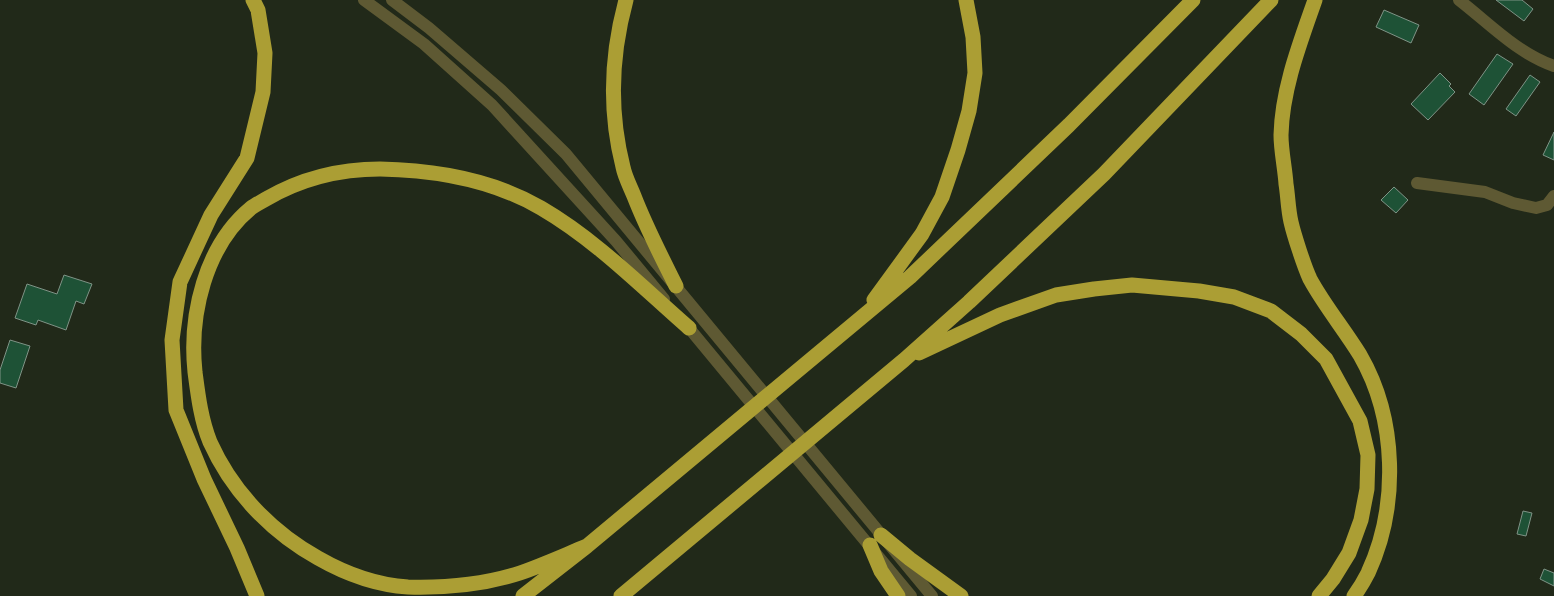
<svg xmlns="http://www.w3.org/2000/svg" width="1554" height="596" viewBox="0 0 1554 596" font-family="'Playfair Display',serif">
<style>
.building{fill:#1e5236;stroke:#7f9386}
.lines{fill:none;stroke-linecap:round;stroke-linejoin:round}
.minor{stroke:#5e5933;stroke-width:12}
.highway{stroke:#ab9e34;stroke-width:15}
</style>
<rect width="100%" height="100%" fill="#212919"/>
<!-- building -->
<path class="building" d="M1496,0H1522L1533,9L1524,21Z
M1384,10L1419,25L1411,43L1376,27Z
M1497,54L1513,64L1484,105L1469,94Z
M1440,73L1451,84L1449,86L1455,92L1428,120L1411,104Z
M1530,75L1540,82L1516,116L1506,109Z
M1554,132V160L1543,155Z
M1394,187L1408,200L1396,213L1381,200Z
M64,275L92,284L84,304L76,301L66,330L38,320L36,325L15,318L27,284L57,294Z
M10,340L30,346L16,388L0,383V370Z
M1523,511L1532,513L1526,536L1517,534Z
M1544,569L1554,573V586L1540,579Z"/>
<g class="lines">
<!-- minor -->
<path class="minor" d="M364,0L424,44L492,105L616,241L664,299
M392,0L429,28L501,90L566,154L932,596
M1459,0C1490,24 1517,53 1554,66
M1417,183L1485,192L1513,203L1536,208L1547,205L1554,196
M684,322L911,596"/>
<!-- highway -->
<path class="highway" d="M253,0L258,10L265,53L263,92L247,158L211,215L180,282L172,340L176,410L204,479L237,548L257,596
M626,0C611,55 609,112 623,167C625,177 630,186 634,196C646,227 661,256 676,286
M1315,0C1300,43 1282,89 1281,135C1281,151 1285,168 1286,184C1288,196 1288,209 1291,222C1294,235 1304,266 1310,279C1324,305 1344,329 1360,355C1397,419 1399,506 1368,573C1364,581 1359,589 1354,596
M874,300L922,234L942,197L958,150L969,111L975,73L973,37L966,0
M919,353L1000,315L1056,295L1094,289L1132,285L1199,291L1234,297L1271,311L1301,334L1326,359L1360,421L1368,455L1367,489L1361,520L1349,553L1333,579L1319,596
M881,535L910,559L961,596
M870,545L881,571L898,596
M587,546C565,555 543,565 520,573C486,584 444,588 408,587C375,585 346,574 318,558C271,532 232,491 210,442C201,420 198,395 195,372C189,315 205,246 251,208C255,205 261,202 266,199C302,178 339,169 380,169C435,170 493,180 541,208C596,240 642,287 689,328
M523,596L587,546L910,277L1069,125L1193,0
M621,596L904,360L969,302L1104,174L1271,0"/>
</g>
</svg>
